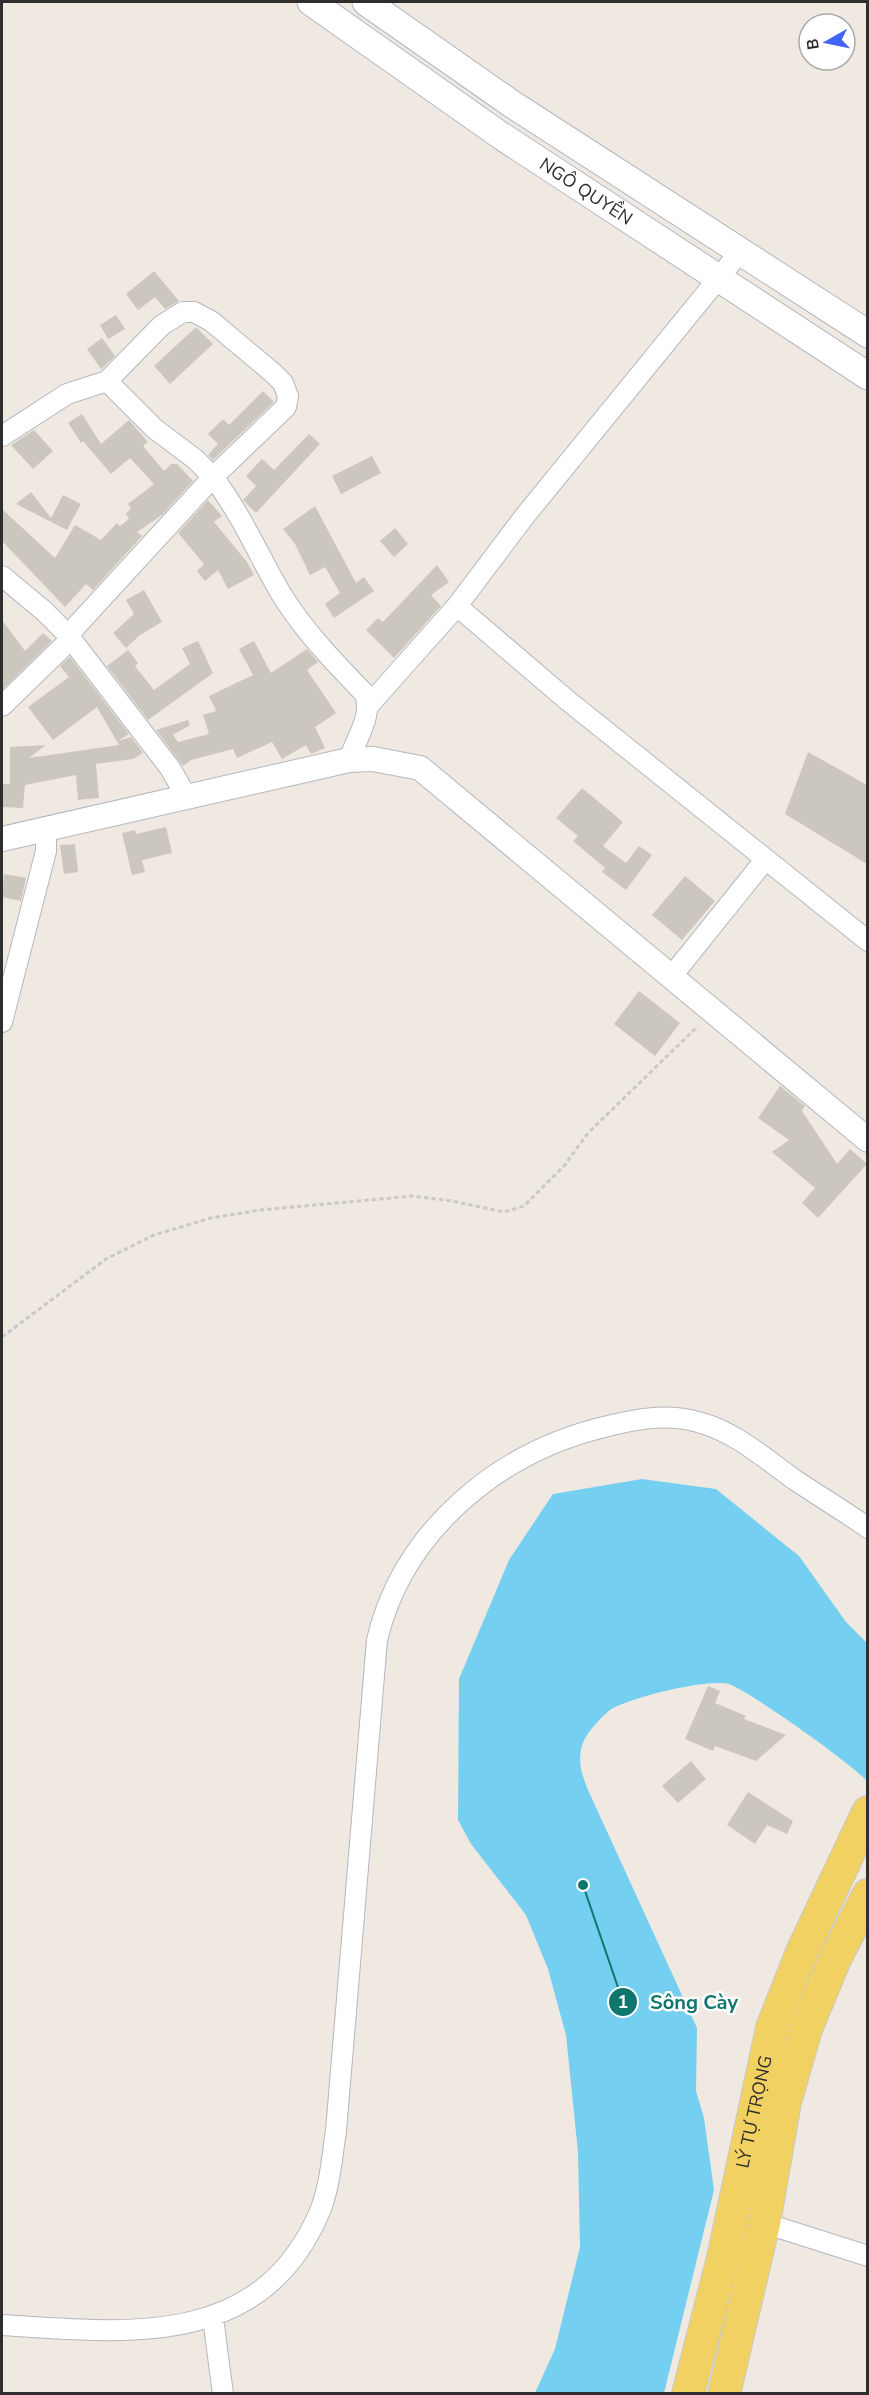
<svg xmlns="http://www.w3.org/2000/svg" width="869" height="2395" viewBox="0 0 869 2395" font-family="'Nunito Sans',sans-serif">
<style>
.water{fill:#75cff0}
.building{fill:#cbc7bf}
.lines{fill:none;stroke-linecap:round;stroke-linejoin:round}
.minor-casing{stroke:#b4b7c1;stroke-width:22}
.tertiary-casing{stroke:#b4b7c1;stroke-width:26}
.secondary-casing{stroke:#b4b7c1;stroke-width:29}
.primary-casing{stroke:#c9c9c9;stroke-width:34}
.path{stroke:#c9c9c9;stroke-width:3;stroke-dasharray:4.5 3;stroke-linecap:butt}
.minor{stroke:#fff;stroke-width:20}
.tertiary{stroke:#fff;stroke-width:24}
.secondary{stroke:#fff;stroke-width:27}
.primary{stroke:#f2d163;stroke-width:32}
.labels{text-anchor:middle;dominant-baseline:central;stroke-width:5;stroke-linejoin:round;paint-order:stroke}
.street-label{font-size:18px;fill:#2e2e2e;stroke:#fff}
.leader{fill:none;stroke:#0f766e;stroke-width:2}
.callout-dot{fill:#0f766e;stroke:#fff;stroke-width:2}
.mark-label{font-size:18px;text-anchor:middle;font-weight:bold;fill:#fff}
.callout-label{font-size:20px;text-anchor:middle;font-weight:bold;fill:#0f766e;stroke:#fff;stroke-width:5;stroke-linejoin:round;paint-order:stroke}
</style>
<rect width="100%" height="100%" fill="#efe9e1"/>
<!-- water -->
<path class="water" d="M642,1479L716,1489L799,1556L846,1622L867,1643V1781C852,1764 751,1692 729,1684C708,1678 627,1698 610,1710C599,1719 583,1736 581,1750C578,1765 583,1777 588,1790L697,2028L696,2091L704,2118L714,2190L664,2393H535L555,2349L580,2247L578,2152L566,2035L548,1969L526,1915L471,1844L458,1820L459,1679L509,1560L553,1494Z"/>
<!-- building -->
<path class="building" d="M154,271L179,301L165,309L155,297L138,310L126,294Z
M116,315L125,329L108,339L100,325Z
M196,327L213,344L170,384L154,366Z
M102,338L115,356L101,369L87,349Z
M263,391L274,402L213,460L208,455L218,444L208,434L223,419L229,425Z
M82,414L101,444L129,420L148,442L143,446L164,471L171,464H177L193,481L162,515L137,532L142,536L93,590L86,584L65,607L2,541V509L55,558L75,525L101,540L117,523L120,526L129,519L126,514L131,508L128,504L154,484L130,458L111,474L83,441L81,443L68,423Z
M34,430L53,451L33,469L11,445Z
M309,434L320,444L256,513L243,500L256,486L246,476L262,459L274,470Z
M372,456L381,473L341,494L332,476Z
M31,492L51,518L63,495L81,504L67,530L16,504Z
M208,500L222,516L214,522L247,562L254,575L228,589L218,570L205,581L197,571L204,564L178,533Z
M315,506L356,583L364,577L374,591L334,618L325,604L340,593L325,567L310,575L295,544L283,529Z
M395,528L408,544L394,557L380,541Z
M437,565L449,582L431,595L441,606L394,658L366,630L378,618L383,622Z
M144,590L162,622L140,635L126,648L113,633L134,614L126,600Z
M2,620L25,651L43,633L52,641L2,690Z
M198,641L213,673L148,720L107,666L128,650L138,663L135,666L154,690L190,664L182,648Z
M254,641L271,673L307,649L318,662L307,670L336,713L315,727L325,748L311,754L306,745L282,759L272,742L237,758L233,749L191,760L183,766L156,730L188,720L190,725L173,735L178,742L209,734L203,715L216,711L209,696L253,675L239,649Z
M70,657L129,734L118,741L131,737L143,753L133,759L96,764L99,798L78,800L76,775L25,785L23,808L2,807V784H10V747L46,745L29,758L119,745L97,707L53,740L28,707L69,677L60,666Z
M808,752L867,785V864L785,814Z
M582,788L623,822L603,846L626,863L639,846L652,855L626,890L602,872L605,868L573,841L578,836L556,818Z
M166,827L172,853L142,860L145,872L132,875L122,833L135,830L136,834Z
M75,844L78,872L64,874L60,845Z
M4,874L26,878L21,901L2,897Z
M685,876L715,901L682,940L652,915Z
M639,991L680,1023L655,1056L614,1024Z
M780,1086L805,1106L802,1111L837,1164L850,1149L867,1164L818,1218L802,1203L815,1188L772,1152L789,1140L758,1118Z
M708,1686L720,1691L715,1703L746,1716L744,1719L786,1735L756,1761L715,1746L713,1751L685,1739Z
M691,1761L706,1779L678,1803L662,1786Z
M748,1792L793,1821L787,1834L767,1825L755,1844L727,1825Z"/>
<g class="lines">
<!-- minor casing -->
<g class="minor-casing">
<path id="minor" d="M2,436L67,394L107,381L162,325L183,312H194L211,321L273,373L283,383L288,396L286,407L213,477L195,459L155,429L107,381
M2,576L44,611L68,635L170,768L186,796
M457,606L567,700L868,941
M68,635L213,477C241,514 257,552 280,592C303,630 334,662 365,694C373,717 356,738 349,760
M369,705L457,606L524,517L739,253
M2,706L71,639
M671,977L765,860
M2,1022L46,851V828
M764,2223L868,2256
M213,2318L223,2394
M2,2325C127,2333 261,2350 320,2211C330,2186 332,2157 336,2131L377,1640C403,1531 497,1453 604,1427C635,1419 667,1413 698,1422C736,1432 764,1458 795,1480C819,1496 844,1511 868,1528"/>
</g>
<!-- tertiary casing -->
<g class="tertiary-casing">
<path id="tertiary" d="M2,839L349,760L373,759L420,768L868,1140"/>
</g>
<!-- secondary casing -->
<g class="secondary-casing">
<g id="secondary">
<path id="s1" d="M311,2L500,135L868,376"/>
<path d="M366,2L512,104L868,334"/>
</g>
</g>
<!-- primary casing -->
<g class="primary-casing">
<g id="primary">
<path id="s2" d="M688,2394L723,2258L772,2028L802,1952L868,1812"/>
<path d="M724,2394L764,2223L785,2102L806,2029L835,1959L868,1895"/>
</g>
</g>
<!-- path -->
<path class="path" d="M2,1337L106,1259L154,1235L211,1218L260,1210L413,1196L452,1201L504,1212L524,1206L564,1166L588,1133L698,1026"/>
<!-- minor -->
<use href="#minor" class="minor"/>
<!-- tertiary -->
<use href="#tertiary" class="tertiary"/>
<!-- secondary -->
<use href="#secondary" class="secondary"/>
<!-- primary -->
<use href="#primary" class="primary"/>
</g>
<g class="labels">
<!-- street labels -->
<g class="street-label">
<text stroke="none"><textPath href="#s1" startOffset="334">NGÔ QUYỀN</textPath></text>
<text stroke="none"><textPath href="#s2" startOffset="290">LÝ TỰ TRỌNG</textPath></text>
</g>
</g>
<!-- callouts -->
<path class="leader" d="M583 1885L623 2002"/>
<g class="callout-dot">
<circle cx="583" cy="1885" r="6"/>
<circle cx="623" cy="2002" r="15"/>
</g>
<g class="mark-label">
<text x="623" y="2008">1</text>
</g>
<g class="callout-label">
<text x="694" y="2009">Sông Cày</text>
</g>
<!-- border -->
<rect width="869" height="2395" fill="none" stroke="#2e2e2e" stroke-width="6"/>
<!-- north arrow -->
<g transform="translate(827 42) rotate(261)"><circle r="28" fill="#ffffff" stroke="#ababab" stroke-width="1.5"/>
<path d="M0-4.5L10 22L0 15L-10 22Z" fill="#4264fb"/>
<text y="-9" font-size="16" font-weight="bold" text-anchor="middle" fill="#2e2e2e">B</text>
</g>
</svg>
